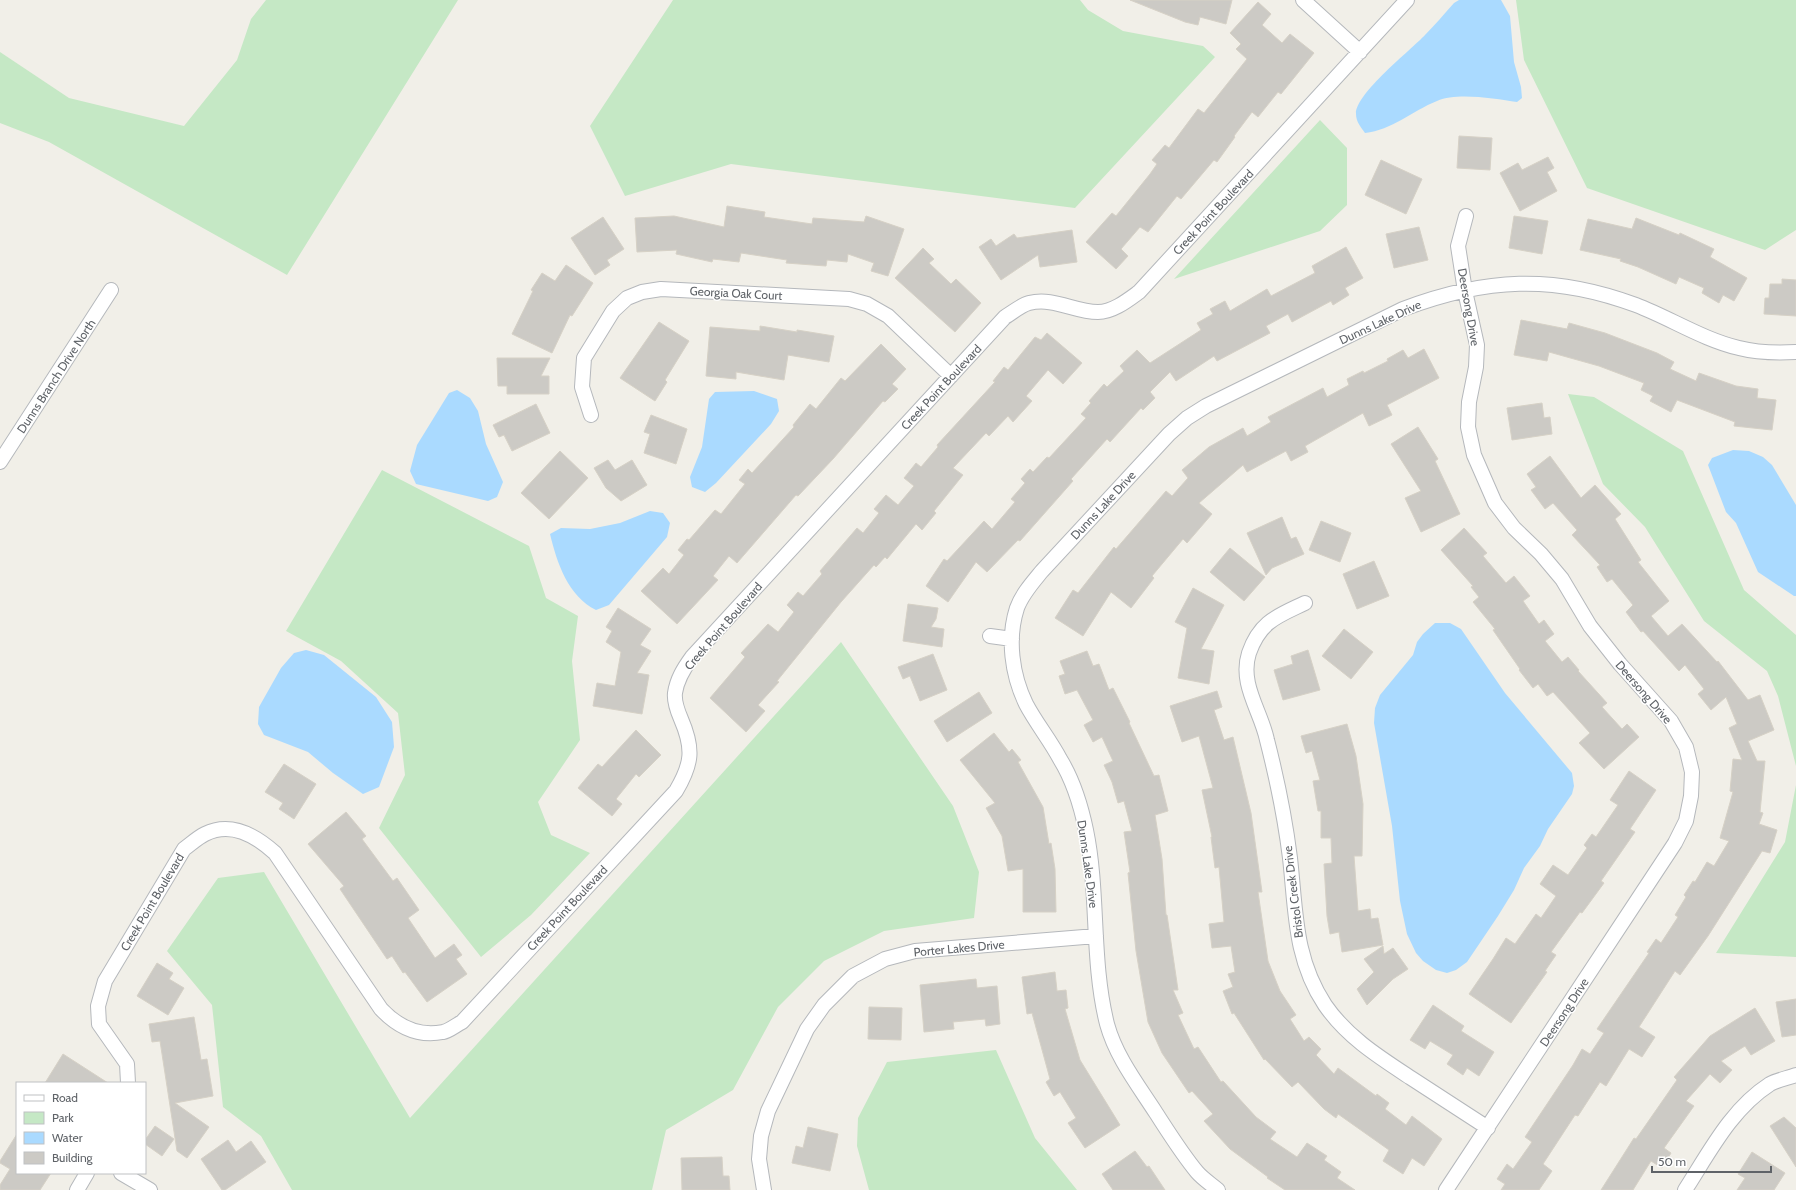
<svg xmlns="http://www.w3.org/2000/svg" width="1796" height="1190" viewBox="0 0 1796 1190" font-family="Cabin,sans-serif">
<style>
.green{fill:#c5e8c5}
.water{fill:#aadaff}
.building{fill:#cccac5;stroke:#d6d1c6}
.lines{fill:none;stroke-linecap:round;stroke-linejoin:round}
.street-casing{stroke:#b5b8bc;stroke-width:16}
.street{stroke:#fff;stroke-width:14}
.labels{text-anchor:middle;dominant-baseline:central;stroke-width:3;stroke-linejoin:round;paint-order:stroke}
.street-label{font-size:12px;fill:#5f6368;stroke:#fff}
</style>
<rect width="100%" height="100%" fill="#f1efe8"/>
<!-- green -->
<path class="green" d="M266,0H458L287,275L49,142L0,123V52L69,98L184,126L237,60L251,19Z
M673,0H1080L1088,10L1123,31L1203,46L1215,57L1075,208L731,164L625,196L590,126Z
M1516,0H1796V230L1765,250L1587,188L1524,60Z
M1320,120L1347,148V205L1320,231L1174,279Z
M1568,394L1594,397L1683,451L1744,590L1796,635V766L1778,696L1767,671L1704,621L1645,527L1603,484Z
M382,470L529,546L546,598L578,616L572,661L580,740L538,802L551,835L590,853L531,915L481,957L379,828L405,775L398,713L341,661L286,631Z
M841,642L953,806L979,872L974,918L884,931L824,961L778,1007L733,1090L666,1130L652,1190H292L261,1136L223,1107L212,1005L167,951L218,878L264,872L410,1118Z
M1796,785V957L1716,953L1785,842Z
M996,1050L1035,1138L1077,1190H869L857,1146L858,1118L887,1062Z"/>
<!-- water -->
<path class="water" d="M1459,0H1501L1510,16L1514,62L1521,87L1522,98L1517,102C1495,99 1458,92 1437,101C1412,111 1392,130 1365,133C1361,127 1356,122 1356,114C1355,94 1411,50 1425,35C1435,25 1444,14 1454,3Z
M457,390L470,398L478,411L486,444L503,482L497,497L488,501L416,484L410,471L417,445L449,393Z
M754,391L777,399L779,411L771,424L716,483L705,492L692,487L690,477L702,447L709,399L715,392Z
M1733,450L1749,451L1763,457L1772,465L1796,505V596H1794L1758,572L1736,523L1726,512L1708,465L1712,458Z
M650,511L663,513L670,523L667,537L609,605L596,610C568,596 557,563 550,534L561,528L590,529L620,523Z
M1435,623H1450L1461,629L1505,693L1572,773L1574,786L1572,794L1548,829L1540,846L1524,868L1514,890L1498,916L1467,962L1456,970L1447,973L1436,970L1423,961L1416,953L1407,934L1400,901L1392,826L1374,723L1375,708L1380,695L1413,655L1417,642L1423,634Z
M306,650L324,655L376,697L392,722L394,747L379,787L363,794L333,773L308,752L264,735L258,724L259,707L281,668L294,653Z"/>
<!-- building -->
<path class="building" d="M1130,0H1232L1226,24L1200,17L1198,25L1185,22Z
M1258,2L1271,14L1262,25L1282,43L1290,34L1314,53L1281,94L1278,92L1258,117L1252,112L1234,136L1235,137L1217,162L1214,160L1181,199L1177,196L1148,232L1140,227L1121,249L1128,256L1116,269L1086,242L1112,213L1116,216L1150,174L1157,164L1152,160L1165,145L1169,148L1198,109L1204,113L1247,59L1236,49L1241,44L1230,33Z
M1459,136L1492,138L1490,170L1457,168Z
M1548,157L1554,168L1547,172L1557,191L1520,211L1500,173L1518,163L1522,170Z
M1381,160L1422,179L1406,214L1365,195Z
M727,206L765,212L764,217L812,224L813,218L864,222L866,216L904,229L888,276L871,271L874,263L848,254L847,262L827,260L826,266L786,263L787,260L741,253L739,262L713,259L712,262L676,254L677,250L637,252L635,218L674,216L724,227Z
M1514,216L1548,221L1542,254L1509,248Z
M603,217L624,249L607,260L610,265L595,275L571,238Z
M1636,218L1679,235L1680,233L1714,249L1710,257L1747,278L1734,301L1723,295L1719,303L1702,293L1704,288L1679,277L1676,284L1638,267L1620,261L1621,259L1580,250L1588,219L1632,229Z
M1419,227L1428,260L1394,268L1386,234Z
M1072,230L1077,262L1040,267L1038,255L1001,280L979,247L991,239L996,246L1014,234L1017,238Z
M1346,247L1363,278L1345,288L1349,295L1333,305L1331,301L1292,322L1288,314L1266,326L1270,333L1217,361L1214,356L1176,381L1170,372L1150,392L1155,398L1143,410L1141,408L1110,442L1107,439L1071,479L1073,481L1020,541L1018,540L987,572L976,562L948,602L926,586L944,559L947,561L984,521L992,529L1015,502L1011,499L1025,483L1021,479L1030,469L1033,472L1047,457L1049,458L1086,418L1081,414L1091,403L1089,401L1104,384L1107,387L1124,371L1120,366L1137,350L1150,363L1201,330L1197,323L1213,314L1210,309L1225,301L1230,311L1267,289L1271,296L1315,273L1312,266Z
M923,248L934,259L929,263L951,284L956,279L981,303L955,332L895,278Z
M566,265L593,283L572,316L570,315L552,353L512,334L533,291L531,290L542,273L555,281Z
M1782,279L1796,280V316L1764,314L1765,298H1769L1770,284H1782Z
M1521,320L1567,329L1569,323L1605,333L1657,353L1674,362L1670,369L1696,381L1699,373L1736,386L1758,389L1757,398L1776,400L1772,430L1734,426L1735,422L1677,400L1671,412L1650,401L1653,396L1641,390L1644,383L1599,366L1549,352L1547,361L1514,355Z
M659,322L689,341L665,380L667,382L655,401L620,378Z
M760,326L797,332V330L834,336L829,362L788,355L784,380L736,372V379L706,376L710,327L760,331Z
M1047,333L1082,363L1063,384L1048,370L1026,396L1032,401L1022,412L1013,422L1008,416L989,436L986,433L953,468L963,475L934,511L936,513L922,530L916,524L887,559L885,557L876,567L874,565L841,602L777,681L779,682L758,705L765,711L746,732L710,698L745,657L741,653L768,624L778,632L794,612L787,605L798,592L803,596L822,574L820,571L857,528L863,533L879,513L874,509L886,495L898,505L914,486L904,478L916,463L921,467L938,447L937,445L995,382L993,381L1004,367L1008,370L1035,337L1041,340Z
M881,344L906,369L892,384L898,389L885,402L883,401L833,459L798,496L796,495L737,563L729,556L713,576L718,580L677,624L641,591L663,568L669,574L684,555L678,550L687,539L689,540L715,510L721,514L745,484L739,480L748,469L752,473L794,427L793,425L810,404L816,409L841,378L845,381Z
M1424,349L1439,378L1387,405L1392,415L1369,426L1363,413L1305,446L1308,452L1291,461L1286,451L1247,472L1243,465L1199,503L1212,514L1187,543L1183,539L1152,576L1154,578L1131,608L1111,592L1083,636L1055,618L1073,590L1078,593L1114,547L1116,549L1166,491L1172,496L1188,478L1182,470L1209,447L1243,428L1247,436L1271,422L1268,417L1323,388L1327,397L1349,385L1347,379L1363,371L1364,373L1388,361L1387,359L1403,350L1408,358Z
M497,358H550L541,376H549V394H507V386H498Z
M1542,403L1544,418L1550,417L1552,434L1512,440L1507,408Z
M536,404L550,433L512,451L504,435L499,437L493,425Z
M651,415L687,429L676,464L644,453L650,434L644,432Z
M1418,427L1438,459L1435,461L1460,514L1421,532L1405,498L1421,491L1391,444Z
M560,451L588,478L549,519L521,493Z
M1550,456L1581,498L1595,485L1621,514L1615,519L1641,560L1638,562L1669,601L1651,616L1668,636L1682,624L1717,662L1718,661L1748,700L1760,695L1774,730L1748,741L1757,761H1765L1760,812L1763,813L1759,824L1777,830L1770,853L1762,851L1708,936L1680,975L1675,971L1639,1027L1655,1037L1642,1057L1629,1049L1606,1086L1600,1082L1578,1116L1575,1115L1543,1164L1552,1171L1539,1190H1501L1505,1184L1497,1179L1507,1164L1513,1169L1532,1142L1525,1137L1573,1065L1582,1049L1590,1054L1604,1033L1597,1029L1649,953L1647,952L1656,939L1661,943L1678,917L1675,915L1686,897L1684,895L1693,881L1695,882L1707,862L1714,866L1729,841L1720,838L1733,792L1730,791L1733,759L1742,760L1729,728L1737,724L1726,697L1711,710L1698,694L1704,689L1685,665L1679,671L1643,631L1641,632L1626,612L1633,605L1612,579L1607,582L1597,567L1600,565L1572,535L1577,530L1553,503L1545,509L1531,490L1536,487L1527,474Z
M608,460L615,470L632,460L647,485L621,501L606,488L594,468Z
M1282,517L1291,539L1296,537L1304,554L1272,568L1266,575L1247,533Z
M1321,521L1351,533L1340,562L1309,550Z
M1464,528L1487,553L1483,556L1506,583L1514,576L1530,596L1523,601L1539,624L1544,620L1554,634L1545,641L1562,662L1568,657L1579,670L1578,671L1607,703L1602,707L1622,729L1627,724L1639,737L1604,769L1579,743L1590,733L1553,692L1547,696L1538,684L1533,688L1519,670L1520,669L1493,630L1495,629L1473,602L1479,597L1471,587L1473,586L1441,550Z
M1230,548L1265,577L1244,601L1210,572Z
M1374,561L1389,596L1357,609L1343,574Z
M1193,588L1224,605L1201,649L1214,651L1209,684L1178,678L1187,628L1175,622Z
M908,604L938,608L936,619L931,627L944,629L942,647L903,641Z
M618,608L651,629L640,645L651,651L637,673L649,675L642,714L593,706L597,683L615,686L621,652L606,642L612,631L606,627Z
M1344,629L1373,652L1351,679L1322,656Z
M1308,650L1320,690L1283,700L1274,670L1293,664L1291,656Z
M1087,651L1093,666L1099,664L1109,690L1113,688L1130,722L1129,723L1154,776L1159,775L1168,811L1155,815L1162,859L1166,915H1167L1178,990H1173L1183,1013L1178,1015L1194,1049L1198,1047L1221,1082L1223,1081L1256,1117L1276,1132L1270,1139L1297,1157L1307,1143L1327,1156L1324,1160L1341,1172L1337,1178L1355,1190H1285L1267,1178L1268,1177L1230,1149L1204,1121L1213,1114L1192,1091L1189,1093L1162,1053L1148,1022L1136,951L1128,873L1130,872L1124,832L1132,831L1124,801L1118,803L1112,782L1104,765L1113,761L1102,737L1093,742L1084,725L1093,720L1077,690L1065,694L1059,676L1065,674L1060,661Z
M933,654L947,690L920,701L910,676L903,679L898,667Z
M1217,691L1222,707L1214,710L1224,740L1233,737L1251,813L1262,892H1258L1268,961L1280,991L1296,1015L1290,1019L1304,1041L1309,1037L1321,1049L1316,1055L1334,1074L1338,1068L1376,1096L1377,1094L1389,1103L1385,1109L1406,1125L1412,1116L1442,1139L1424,1166L1412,1158L1403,1174L1383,1161L1389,1150L1338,1114L1336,1118L1324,1109L1298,1082L1292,1087L1265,1059L1264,1060L1234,1013L1232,1014L1223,991L1233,987L1228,974L1235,972L1231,946L1212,948L1209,924L1224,922L1219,867L1215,868L1211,837H1212L1202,790L1213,788L1199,736L1182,742L1170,706Z
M979,692L992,713L947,742L934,721Z
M1347,724L1356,756L1363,804L1362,856H1354L1358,911L1370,909L1371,919L1378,918L1383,945L1342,952L1339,932L1330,934L1327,916L1324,864L1332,863L1331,838H1321V811H1318L1313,781L1320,780L1312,751L1306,753L1301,736Z
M636,730L661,755L639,777L636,774L616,799L622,804L612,816L578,788L598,764L602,767Z
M994,733L1009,752L1012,749L1021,760L1018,762L1043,807L1049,844L1051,843L1055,869L1056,912H1023V869L1008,871L1002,836L986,808L995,803L960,760Z
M284,764L316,784L294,819L279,809L283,803L265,792Z
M1629,771L1656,790L1630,829L1635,832L1601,881L1604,883L1582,913L1580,912L1551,952L1556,955L1545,971L1547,972L1511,1023L1469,994L1493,959L1506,938L1515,944L1536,914L1541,918L1556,896L1540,884L1553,865L1568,875L1587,848L1584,845L1592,834L1596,837L1618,805L1610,800Z
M346,812L366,836L362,839L393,881L397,878L419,910L408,918L435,958L454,944L462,955L456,959L467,974L427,1002L405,972L403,973L392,956L387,959L340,889L344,886L308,844Z
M1383,946L1384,954L1393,948L1408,969L1393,979L1367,1005L1357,989L1374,972L1364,959Z
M157,963L173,973L169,979L184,988L168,1015L137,996Z
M1055,972L1057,991L1066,990L1068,1008L1065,1009L1080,1060L1120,1125L1085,1148L1068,1123L1076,1118L1060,1092L1054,1096L1046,1082L1050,1079L1032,1013L1027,1014L1022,977Z
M976,979L977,988L997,986L1000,1024L986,1026L985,1019L953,1022L954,1029L924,1032L920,985Z
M1796,999V1035L1782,1037L1776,1002Z
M1433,1005L1464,1026L1461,1031L1494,1052L1479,1076L1467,1068L1463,1075L1447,1064L1453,1055L1430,1041L1425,1049L1410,1040Z
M869,1007L902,1008L901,1040L868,1039Z
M1755,1008L1775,1041L1751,1055L1745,1046L1721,1061L1732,1070L1720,1083L1710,1074L1686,1101L1694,1106L1664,1148L1671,1153L1662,1168L1651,1161L1633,1190H1601L1634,1138L1636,1139L1677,1080L1674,1077L1710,1036Z
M194,1017L201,1060L207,1059L213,1096L175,1103L209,1127L187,1158L177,1151L160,1041L152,1042L149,1024Z
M63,1054L108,1083H45Z
M1784,1117L1796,1128V1167L1770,1126Z
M155,1126L174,1139L162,1156L145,1144V1140Z
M808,1127L838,1134L830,1171L792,1163L796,1146L803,1148Z
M17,1134V1173H51L40,1190H0V1185L10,1169L0,1163V1161Z
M228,1140L236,1152L251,1141L266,1162L225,1190H222L201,1159Z
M1135,1151L1147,1167L1149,1166L1165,1190H1113L1102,1174Z
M1752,1152L1785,1173L1774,1190H1737L1745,1178L1738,1174Z
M722,1157L723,1176H729L730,1190H682L681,1158Z"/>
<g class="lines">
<!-- street casing -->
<g class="street-casing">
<path id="street" d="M1303,0L1360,52
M591,415L582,387L584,358L613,311L627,298L642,292L661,289L849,299L867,304L888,316L951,376
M0,462L111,290
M1305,603C1278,616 1260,621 1249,653C1239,684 1261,711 1267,740C1277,779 1285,818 1290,858C1296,911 1294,958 1325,1005C1347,1037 1379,1057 1411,1078C1437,1095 1462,1111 1488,1128
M990,636L1012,639
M128,1083L127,1064L99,1024L98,1006L105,981L184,849C191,844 197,838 205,834C231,821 255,835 275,853L381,1009C397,1026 418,1037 443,1032C449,1031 456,1025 462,1022L676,791C692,764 694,749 681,719C678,712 674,701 675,693C677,679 684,668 692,657L1005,317C1012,313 1021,305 1029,303C1054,297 1074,312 1098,312C1113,312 1128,300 1139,292L1407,0
M121,1173L150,1190
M77,1190L87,1173
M764,1190L759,1159L761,1136L768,1111L807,1029L824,1005L853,976L885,959L915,951L1096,936
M1218,1190C1211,1184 1203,1179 1197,1172C1182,1154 1169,1133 1156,1113C1138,1085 1116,1057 1107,1024C1091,960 1099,893 1086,830C1081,806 1073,780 1060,759C1050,740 1036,723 1026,704C1012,675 1007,639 1017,608C1022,594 1033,582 1042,571L1169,434L1187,418L1206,406L1403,309C1485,278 1553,274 1636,305C1670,318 1704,340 1739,348C1758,353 1777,353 1796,352
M1446,1190L1675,843L1686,821L1691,796L1692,772L1686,747L1671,721L1620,664L1590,626L1562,579L1541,554L1514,528L1495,503L1474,455L1468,427L1469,402L1476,367L1477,345L1465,291L1458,246L1466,216
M1685,1190C1709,1153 1731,1109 1770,1084C1777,1080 1788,1078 1796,1075"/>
</g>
<!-- street -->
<use href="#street" class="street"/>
</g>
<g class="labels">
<!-- street labels -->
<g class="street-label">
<text transform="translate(1213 212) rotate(-47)">Creek Point Boulevard</text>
<text transform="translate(736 293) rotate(3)">Georgia Oak Court</text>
<text transform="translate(1469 307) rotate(80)">Deersong Drive</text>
<text transform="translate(1380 322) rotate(-25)">Dunns Lake Drive</text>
<text transform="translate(56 376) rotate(-57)">Dunns Branch Drive North</text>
<text transform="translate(941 387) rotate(-47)">Creek Point Boulevard</text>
<text transform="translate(1103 505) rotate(-47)">Dunns Lake Drive</text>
<text transform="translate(723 626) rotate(-49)">Creek Point Boulevard</text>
<text transform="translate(1644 692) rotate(49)">Deersong Drive</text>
<text transform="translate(1088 864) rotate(82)">Dunns Lake Drive</text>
<text transform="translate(1293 892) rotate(-97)">Bristol Creek Drive</text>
<text transform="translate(152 902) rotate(-59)">Creek Point Boulevard</text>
<text transform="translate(567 908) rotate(-47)">Creek Point Boulevard</text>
<text transform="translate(959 948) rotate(-5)">Porter Lakes Drive</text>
<text transform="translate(1564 1012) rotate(-57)">Deersong Drive</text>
</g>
</g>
<!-- legend -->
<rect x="16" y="1082" width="130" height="92" fill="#ffffff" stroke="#bfc1c3"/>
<rect x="24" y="1095" width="20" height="6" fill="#ffffff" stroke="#bfc1c3"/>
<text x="52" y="1102" font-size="12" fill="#5f6368">Road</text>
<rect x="24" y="1112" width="20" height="12" fill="#c5e8c5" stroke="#bfc1c3"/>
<text x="52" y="1122" font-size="12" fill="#5f6368">Park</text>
<rect x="24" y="1132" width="20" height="12" fill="#aadaff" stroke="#bfc1c3"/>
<text x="52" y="1142" font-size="12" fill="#5f6368">Water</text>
<rect x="24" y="1152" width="20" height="12" fill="#cccac5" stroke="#bfc1c3"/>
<text x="52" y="1162" font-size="12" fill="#5f6368">Building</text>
<!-- scale -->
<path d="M1652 1166v6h119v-6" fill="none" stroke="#5f6368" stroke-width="2"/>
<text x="1658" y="1166" font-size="12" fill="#5f6368" stroke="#ffffff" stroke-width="3" paint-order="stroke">50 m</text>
</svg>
